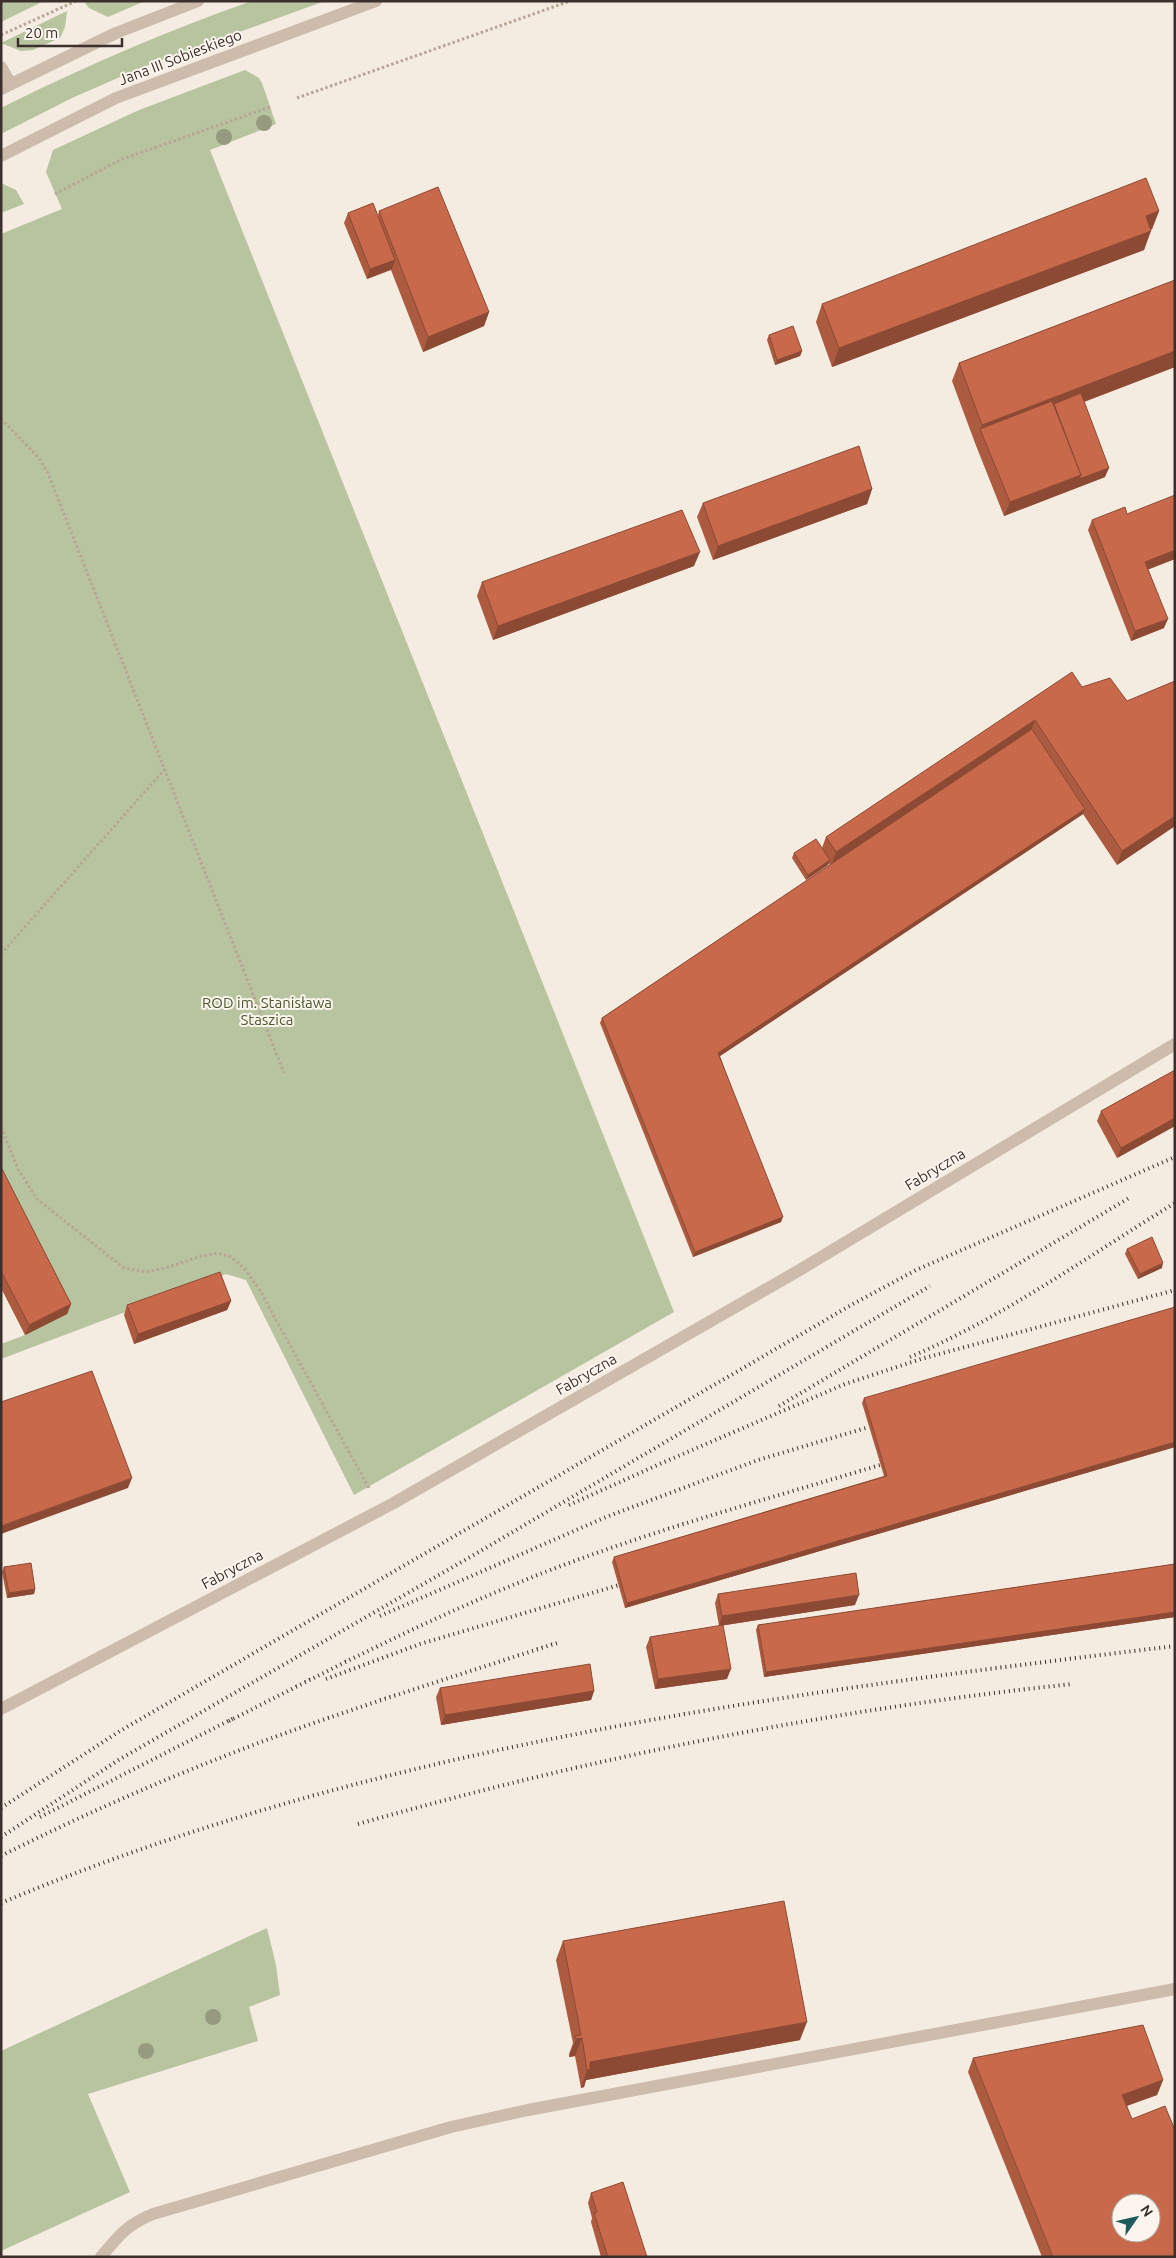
<svg xmlns="http://www.w3.org/2000/svg" width="1176" height="2258" viewBox="0 0 1176 2258" font-family="Ubuntu,sans-serif">
<style>
.green{fill:#b8c4a0}
.lines{fill:none;stroke-linecap:round;stroke-linejoin:round}
.path{stroke:#b9a596;stroke-width:3;stroke-dasharray:2.5 2.5;stroke-linecap:butt}
.minor{stroke:#cdbbac;stroke-width:12}
.rail{stroke:#3b302b;stroke-width:4;stroke-dasharray:1 4;stroke-linecap:butt}
.tree{fill:#969b7f}
.wall{fill:#ac5a40}
.shaded-wall{fill:#8c4a34}
.building{fill:#c8694b;stroke:#8c4a34;fill-rule:evenodd}
.labels{text-anchor:middle;dominant-baseline:central;stroke-width:4;stroke-linejoin:round;paint-order:stroke}
.street-label{font-size:15px;fill:#3b302b;stroke:#fbf5ee}
.park-label{font-size:15px;fill:#4a5a2e;stroke:#fbf5ee}
</style>
<rect width="100%" height="100%" fill="#f4ebe1"/>
<!-- green -->
<path class="green" d="M44,1L1,22V2Z
M90,1H145L108,17L89,8L85,3Z
M252,1H325L143,67L72,98L1,134V108L11,103C90,64 169,30 252,1Z
M67,11L65,27L60,38L33,50L21,51L1,43Z
M245,70L259,78L262,83L276,124L210,150L674,1312L354,1495L246,1280L226,1274L1,1359V1344L25,1335L1,1183V234L62,209L46,172L53,150L139,110Z
M1,183L16,190L24,204L1,213Z
M267,1928L276,1965L280,1995L249,2007L258,2041L88,2094L130,2192L1,2251V2051Z"/>
<g class="lines">
<!-- path -->
<path class="path" d="M1,35L76,1
M297,98L570,1
M55,194L120,160L270,107
M1,419L39,458L48,473L284,1073
M1,954L165,769
M1,1127L18,1169L37,1199L124,1268L146,1272L169,1267L201,1256L218,1253L231,1257L244,1268L259,1289L370,1490"/>
<!-- minor -->
<path class="minor" d="M1,67L11,84
M1,89L116,33L198,1
M1,156L116,98L376,1
M1,1709L392,1504L798,1271L1175,1044
M101,2257C118,2236 128,2224 153,2214L451,2127L528,2110L1175,1989"/>
<!-- rail -->
<path class="rail" d="M910,1357C1004,1317 1088,1256 1175,1203
M779,1406L1129,1198
M569,1505L662,1463L845,1384L921,1359L1175,1290
M380,1616L606,1517L758,1460L869,1427
M326,1679L420,1644L619,1585
M229,1721C335,1667 441,1612 553,1569C660,1528 771,1498 880,1465
M1,1808L120,1731L853,1304L916,1270L1175,1157
M40,1817L234,1718
M358,1824C594,1757 827,1710 1072,1684
M1,1837L120,1759L472,1556L930,1286
M1,1856C100,1806 203,1762 308,1725C391,1696 474,1670 557,1643
M1,1903C374,1746 776,1694 1175,1646"/>
</g>
<!-- trees -->
<g class="tree">
<circle cx="264" cy="123" r="8"/>
<circle cx="224" cy="137" r="8"/>
<circle cx="213" cy="2017" r="8"/>
<circle cx="146" cy="2051" r="8"/>
</g>
<!-- wall -->
<path class="wall" d="M379,211L489,312L484,326L423,352L391,270L367,279L344,223L348,213L378,216Z
M1159,211L1152,229L1150,230L1144,250L832,367L816,322L822,304Z
M1175,280V367L1084,402L1105,477L1004,516L975,443L952,381L959,363Z
M769,335L802,351L800,356L775,365L767,340Z
M872,489L867,504L713,560L697,517L703,503Z
M1127,514L1175,559L1148,569L1164,628L1131,641L1088,530L1092,520Z
M694,566L493,640L477,596L482,582Z
M1175,681V826L1117,865L1083,814L720,1056L781,1222L693,1257L600,1023L602,1018L830,865L829,863L828,865L806,880L792,858L794,853L822,848L826,837L1082,687L1127,701Z
M1175,1070V1126L1117,1158L1097,1121L1101,1111Z
M1,1167L71,1304L67,1314L25,1335L1,1288Z
M1127,1249L1162,1268L1138,1279L1125,1254Z
M231,1301L227,1310L134,1344L124,1315L127,1305Z
M864,1398L1175,1447L625,1608L612,1562L614,1557L884,1476L862,1403Z
M1175,1564V1617L764,1677L756,1630L758,1625Z
M4,1567L35,1589L34,1594L7,1598L2,1572Z
M718,1594L855,1605L719,1626L715,1603Z
M650,1637L727,1679L655,1689L646,1647Z
M440,1688L594,1691L591,1700L441,1725L436,1697Z
M563,1941L800,2040L586,2080L584,2087L581,2088L575,2056L569,2057V2054L573,2043L556,1960Z
M973,2058L1163,2080L1157,2095L1127,2106L1175,2257H1042L968,2072Z
M591,2193L647,2257H601L591,2222L592,2218L588,2203Z"/>
<!-- shaded-wall -->
<path class="shaded-wall" d="M1159,211L1152,229L1139,235L1146,216Z
M1151,231L1144,250L832,367L839,348Z
M395,260L392,269L367,279L370,269Z
M489,312L484,326L423,352L428,337Z
M802,351L800,356L775,365L777,360Z
M1175,351V367L1054,413L980,429L982,425Z
M1109,468L1105,477L1004,516L1010,502L1081,475Z
M872,489L867,504L713,560L718,546Z
M1175,550V559L1142,572L1145,562Z
M700,552L694,566L493,640L498,626Z
M1168,619L1164,628L1131,641L1135,631Z
M1035,720L1030,734L831,867L836,852Z
M1085,809L1083,814L717,1058L718,1053Z
M1175,816V826L1117,865L1122,851Z
M830,860L828,865L806,880L808,875Z
M1175,1118V1126L1117,1158L1121,1148Z
M783,1217L781,1222L693,1257L695,1252Z
M1163,1263L1162,1268L1138,1279L1140,1274Z
M231,1301L227,1310L134,1344L138,1334Z
M71,1304L67,1314L25,1335L29,1325Z
M1175,1442V1447L625,1608L627,1603Z
M132,1478L128,1488L1,1534V1526Z
M35,1589L34,1594L7,1598L9,1593Z
M859,1595L855,1605L719,1626L722,1616Z
M1175,1612V1617L764,1677L766,1672Z
M731,1669L727,1679L655,1689L658,1679Z
M594,1691L591,1700L441,1725L445,1715Z
M807,2022L800,2040L586,2080L584,2087L581,2088L590,2062Z
M582,2038L575,2056L569,2057L576,2039Z
M1163,2080L1157,2095L1117,2109L1122,2095Z"/>
<!-- building -->
<path class="building" d="M1146,178L1159,211L1146,216L1151,231L839,348L822,304Z
M438,187L489,312L428,337L379,211Z
M373,203L395,260L370,269L348,213Z
M1175,280V351L982,425L959,363Z
M793,326L802,351L777,360L769,335Z
M1081,393L1109,468L1079,479L1081,475L1054,404Z
M1052,401L1081,475L1010,502L980,429Z
M859,446L872,489L718,546L703,503Z
M1175,495V550L1145,562L1168,619L1135,631L1092,520L1125,507L1127,514Z
M682,510L700,552L498,626L482,582Z
M1072,672L1082,687L1110,678L1127,701L1175,681V816L1122,851L1035,720L836,852L826,837Z
M1032,729L1085,809L718,1053L783,1217L695,1252L602,1018Z
M816,839L830,860L808,875L794,853Z
M1175,1070V1118L1121,1148L1101,1111Z
M1,1167L71,1304L29,1325L1,1271Z
M1152,1237L1163,1263L1140,1274L1127,1249Z
M220,1272L231,1301L138,1334L127,1305Z
M1175,1307V1442L627,1603L614,1557L887,1476L864,1398Z
M92,1371L132,1478L1,1526V1402Z
M31,1563L35,1589L9,1593L4,1567Z
M1175,1564V1612L766,1672L758,1625Z
M856,1573L859,1595L722,1616L718,1594Z
M723,1625L731,1669L658,1679L650,1637Z
M590,1664L594,1691L445,1715L440,1688Z
M784,1901L807,2022L590,2062V2069L587,2070L582,2038L576,2039L575,2036L581,2035L563,1941Z
M1143,2025L1163,2080L1122,2095L1132,2119L1165,2106L1175,2130V2257H1053L973,2058ZM1121,2203H1151V2233H1121Z
M623,2182L647,2257H608L594,2213L597,2212L591,2193Z"/>
<g class="labels">
<!-- street labels -->
<g class="street-label">
<text transform="translate(180 57) rotate(-21)">Jana III Sobieskiego</text>
<text transform="translate(935 1169) rotate(-31)">Fabryczna</text>
<text transform="translate(586 1374) rotate(-30)">Fabryczna</text>
<text transform="translate(232 1569) rotate(-28)">Fabryczna</text>
</g>
<!-- park labels -->
<g class="park-label">
<text x="267" y="1002">ROD im. Stanisława<tspan x="267" dy="17">Staszica</tspan></text>
</g>
</g>
<!-- border -->
<rect width="1176" height="2258" fill="none" stroke="#3b302b" stroke-width="5"/>
<!-- north arrow -->
<g transform="translate(1136 2218) rotate(56)"><circle r="24" fill="#fbf5ee" stroke="#aea6a0"/>
<path d="M0-4L9 19L0 12L-9 19Z" fill="#1f5a5e"/>
<text y="-8" font-size="14" font-weight="bold" text-anchor="middle" fill="#3b302b">N</text>
</g>
<!-- scale -->
<path d="M18 38v8h104v-8" fill="none" stroke="#3b302b" stroke-width="2.5"/>
<text x="25" y="38" font-size="15" fill="#3b302b" stroke="#fbf5ee" stroke-width="4" paint-order="stroke">20 m</text>
</svg>
